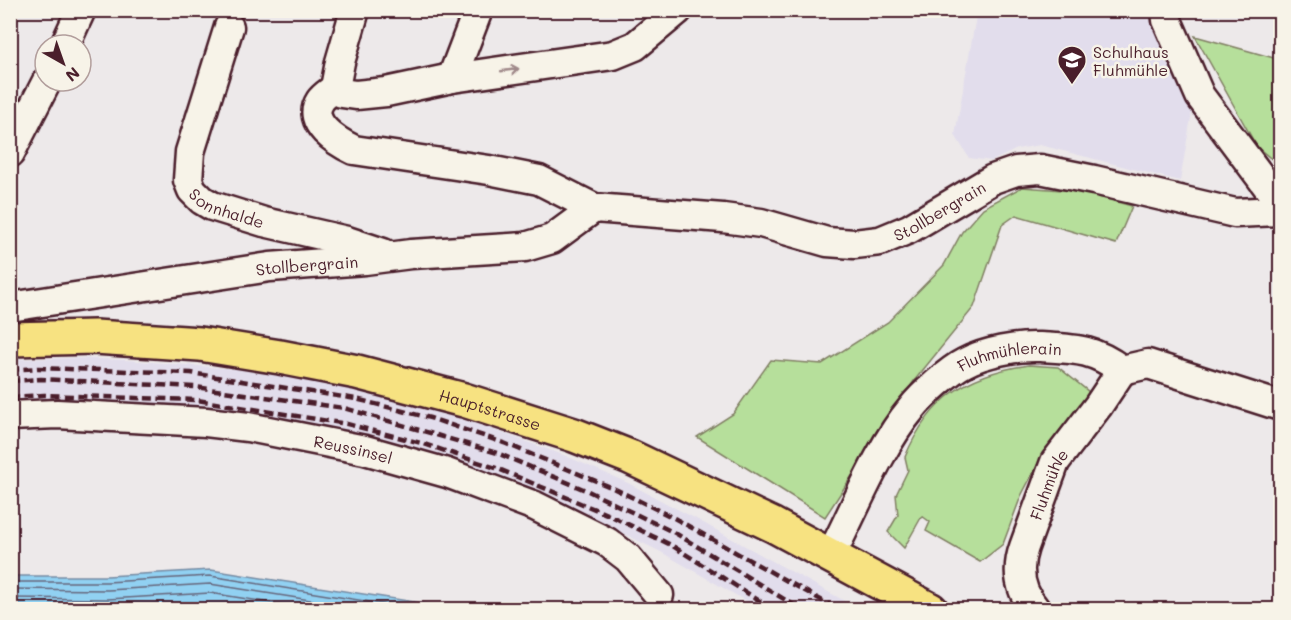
<svg xmlns="http://www.w3.org/2000/svg" width="1291" height="620" viewBox="0 0 1291 620" font-family="Mali,sans-serif">
<style>
.built{fill:#e2ddec}
.green{fill:#b6df9b;stroke:#807f63;stroke-width:1.5}
.water{fill:#91d1f2;stroke:#758aa2;stroke-width:1.5}
.lines{fill:none;stroke-linecap:round;stroke-linejoin:round}
.shore{stroke:#66667b;stroke-width:1.5}
.street-casing{stroke:#4a1f2b;stroke-width:33}
.primary-casing{stroke:#4a1f2b;stroke-width:38}
.street{stroke:#f7f3e8;stroke-width:28}
.primary{stroke:#f7e281;stroke-width:33}
.rail{stroke:#4a1f2b;stroke-width:4.5;stroke-dasharray:9 4.5;stroke-linecap:butt}
.oneway{stroke:#a0898a}
.labels{text-anchor:middle;dominant-baseline:central;stroke-width:5;stroke-linejoin:round;paint-order:stroke}
.poi-label{font-size:16px;fill:#4a1f2b;stroke:#f7f3e8;text-anchor:start}
.street-label{font-size:16px;fill:#4a1f2b;stroke:#f7f3e8}
</style>
<rect width="100%" height="100%" fill="#ede9ea"/>
<filter id="ink" filterUnits="userSpaceOnUse"><feTurbulence type="fractalNoise" baseFrequency=".0167" numOctaves="2"/><feDisplacementMap in="SourceGraphic" scale="12" xChannelSelector="R" yChannelSelector="G"/><feConvolveMatrix kernelMatrix="1 2 1 2 8 2 1 2 1" color-interpolation-filters="sRGB"/></filter>
<g filter="url(#ink)">
<!-- built -->
<path class="built" d="M977,11H1151L1153,26L1167,63L1193,106L1180,181L1040,145L1017,149L992,161L969,158L955,135Z
M73,358L127,360L236,369L297,377L417,405L480,425L566,456L628,483L698,520L859,609H760L661,552L584,514L485,475L11,408V359Z"/>
<!-- green -->
<path class="green" d="M1280,30V166L1257,147L1195,36L1274,58Z
M1022,187L1076,191L1132,206L1116,244L1016,215L1002,225L974,307L914,381L825,517L697,437L733,414L771,360L822,364L888,322L944,265L962,232L983,208Z
M1029,365L1058,367L1089,392L1040,460L1021,496L1003,544L980,562L926,531L930,522L922,516L904,548L888,532L898,515L896,495L908,470L905,457C930,398 967,374 1029,365Z"/>
<!-- water -->
<path class="water" d="M211,570L427,604L452,609H11V576H107Z"/>
<g class="lines">
<!-- shore -->
<path class="shore" d="M10,582H107L210,576L420,610
M10,589L108,590L210,584L373,610
M10,598L108,599L210,593L316,610"/>
<!-- street casing -->
<g class="street-casing">
<g id="street">
<path d="M355,10L340,62L335,88L342,93L356,95L386,92L452,78L613,55L635,46L678,10"/>
<path d="M1166,10L1167,20L1200,96L1280,203"/>
<path id="s1" d="M229,27L190,152L188,180L192,190L202,200L212,206L264,222L347,241L383,253"/>
<path d="M65,45L81,10"/>
<path d="M452,78L478,10"/>
<path id="s2" d="M335,88C330,92 323,96 320,101C306,123 337,142 354,150L489,170L539,180L594,208L723,218L761,223L827,242L854,244L880,241L909,229L993,179L1016,171L1040,169L1094,180L1235,213L1280,211"/>
<path d="M10,153L47,81"/>
<path id="s3" d="M10,307L270,267L365,260L411,254L525,247L552,239L594,208"/>
<path d="M1122,370L1148,364L1280,406"/>
<path id="s4" d="M10,416L57,414L206,422L248,427L365,450L447,473L535,506L607,542L628,558L659,595"/>
<path id="s5" d="M830,557C854,511 879,447 912,408C922,395 950,370 964,363C984,352 1018,346 1040,347C1075,349 1092,348 1122,370"/>
<path id="s6" d="M1036,610C1019,591 1016,570 1024,547L1055,462L1098,406L1122,370"/>
</g>
</g>
<!-- primary casing -->
<g class="primary-casing">
<g id="primary">
<path id="s7" d="M10,339L95,337L200,344L280,357L357,372L464,400L574,435L630,457L773,525L931,610"/>
</g>
</g>
<!-- street -->
<use href="#street" class="street"/>
<!-- primary -->
<use href="#primary" class="primary"/>
<!-- rail -->
<path class="rail" d="M10,370L38,368L191,373L356,399L430,418L504,443L613,488L674,518L839,610
M10,381L41,379L195,387L344,408L423,431L497,453L588,491L675,533L802,610
M10,397L44,395L197,400L347,424L421,443L496,468L609,515L671,545L774,610"/>
</g>
<!-- one-way arrows -->
<defs><path id="oneway-shaft" d="M-6 0H5M1.5-3L5.5 0L1.5 3" fill="none" stroke-width="1.6" stroke-linecap="round" stroke-linejoin="round" transform="scale(1.5)"/></defs>
<use class="oneway" href="#oneway-shaft" transform="translate(510 70) rotate(-8)"/>
</g>
<!-- icons -->
<defs>
<g id="school-pin" transform="scale(1.5)"><path d="M0 17L-7.5 6A9.5 9.5 0 1 1 7.5 6Z" fill="#4a1f2b" stroke="#f7f3e8"/><path d="M0-5L7-2L0 1L-7-2ZM-4 1L0 2.5L4 1V4Q0 6-4 4Z" fill="#fff"/></g>
</defs>
<g fill-rule="evenodd">
<use href="#school-pin" x="1072" y="60"/>
</g>
<g class="labels">
<!-- poi labels -->
<g class="poi-label">
<text x="1093" y="51">Schulhaus<tspan x="1093" dy="18">Fluhmühle</tspan></text>
</g>
<!-- street labels -->
<g class="street-label">
<text stroke="none"><textPath href="#s1" startOffset="210">Sonnhalde</textPath></text>
<text stroke="none"><textPath href="#s2" startOffset="693">Stollbergrain</textPath></text>
<text stroke="none"><textPath href="#s3" startOffset="300">Stollbergrain</textPath></text>
<text stroke="none"><textPath href="#s5" startOffset="286">Fluhmühlerain</textPath></text>
<text stroke="none"><textPath href="#s7" startOffset="488">Hauptstrasse</textPath></text>
<text stroke="none"><textPath href="#s4" startOffset="346">Reussinsel</textPath></text>
<text stroke="none"><textPath href="#s6" startOffset="135">Fluhmühle</textPath></text>
</g>
</g>
<!-- margin -->
<rect width="1291" height="620" fill="none" stroke="#f7f3e8" stroke-width="36"/>
<rect x="18" y="18" width="1255" height="584" fill="none" stroke="#4a1f2b" stroke-width="2" filter="url(#ink)"/>
<!-- north arrow -->
<g transform="translate(63 63) rotate(140)"><circle r="28" fill="#f7f3e8" stroke="#b29e9c" stroke-width="1.5"/>
<path d="M0-4.5L10 22L0 15L-10 22Z" fill="#4a1f2b"/>
<text y="-9" font-size="16" font-weight="bold" text-anchor="middle" fill="#4a1f2b">N</text>
</g>
</svg>
